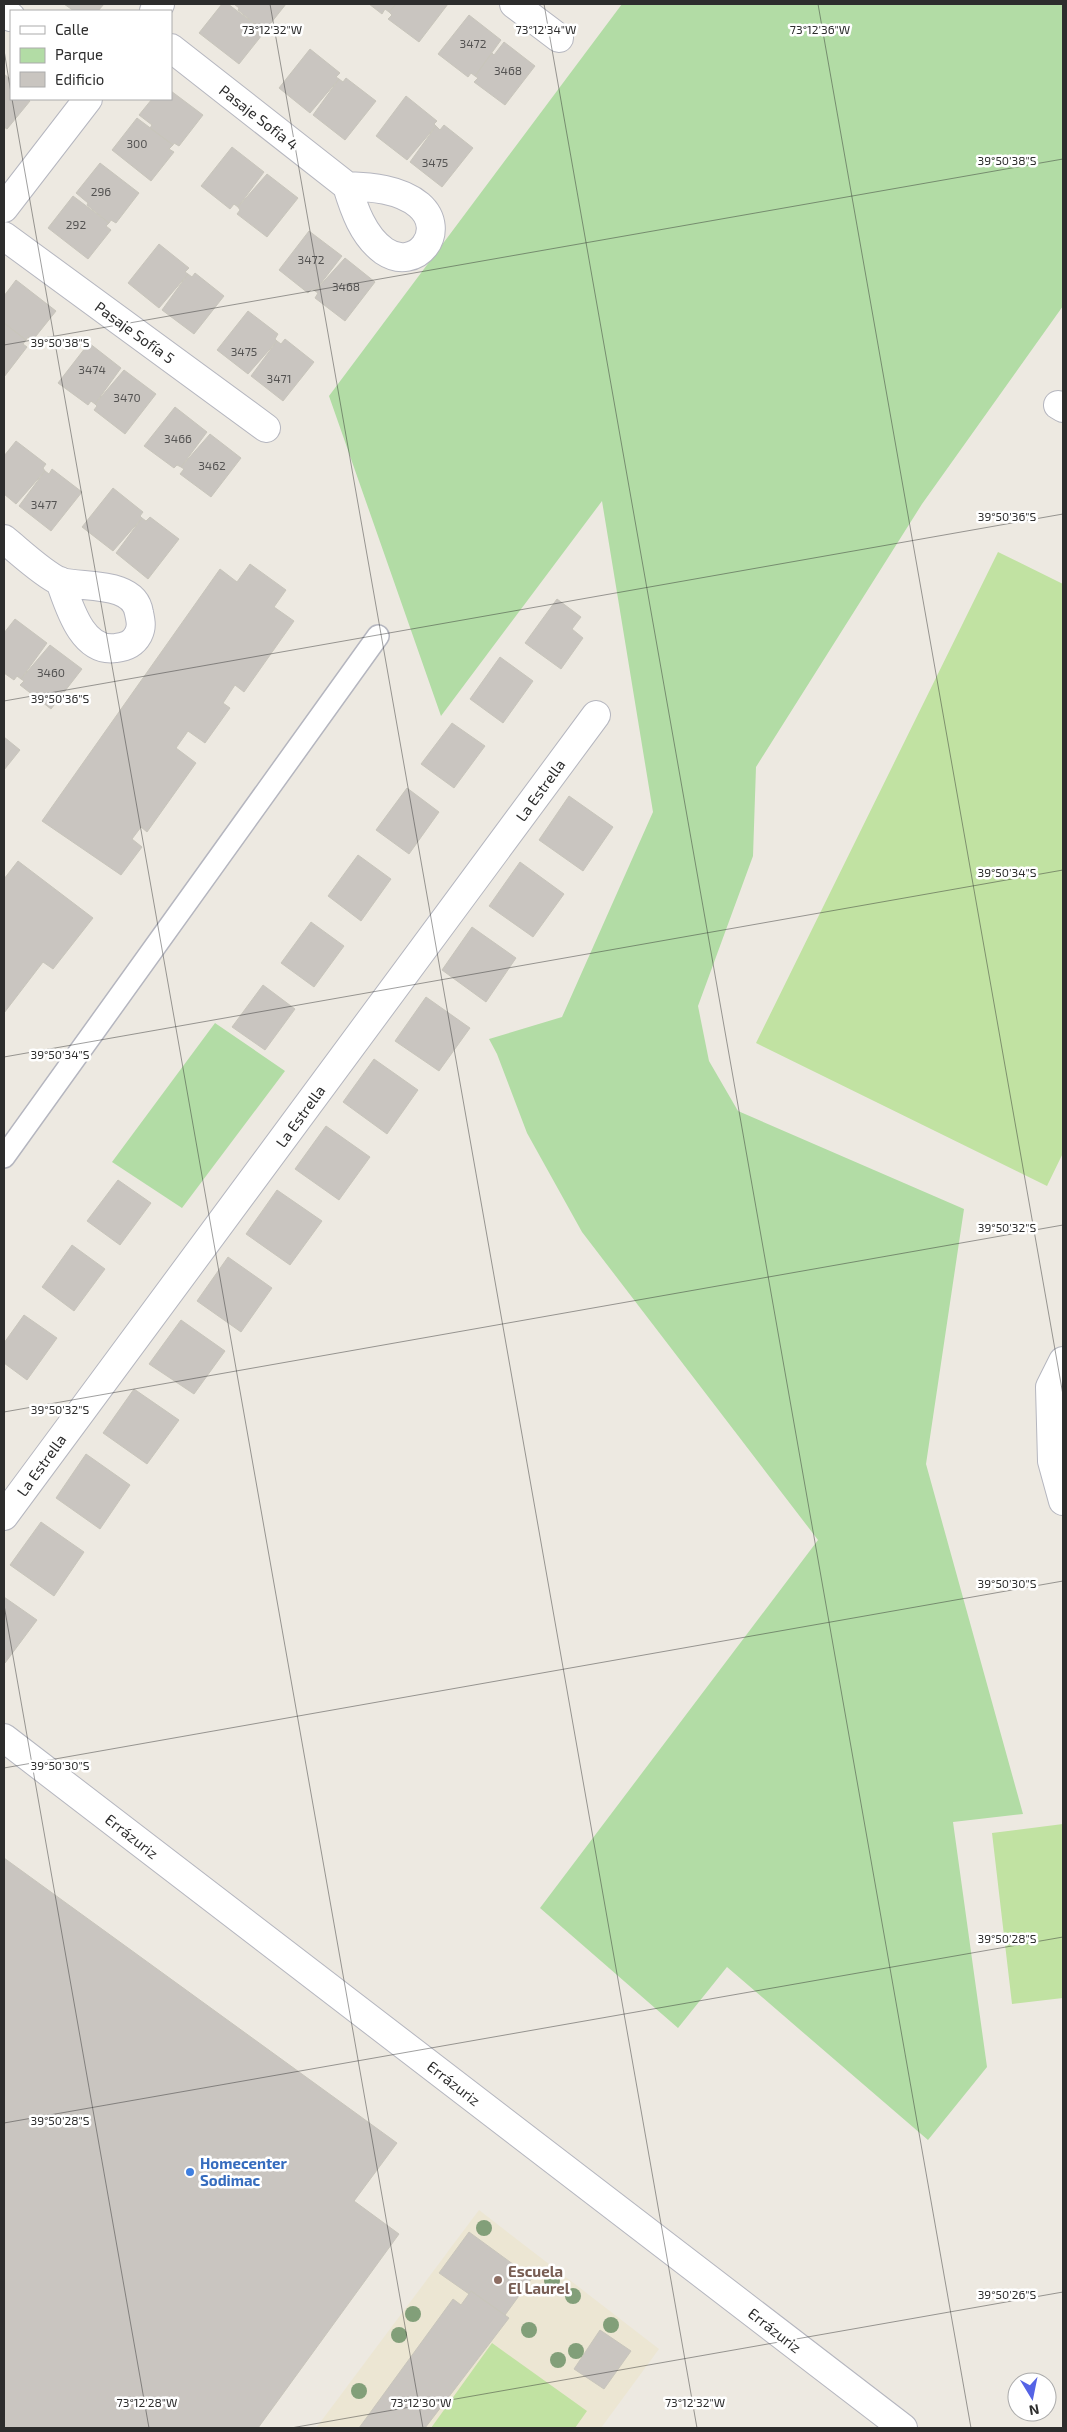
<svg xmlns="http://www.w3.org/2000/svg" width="1067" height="2432" viewBox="0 0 1067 2432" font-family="'Exo 2',sans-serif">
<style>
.education{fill:#ece6d3}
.green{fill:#b2dca5}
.pitch{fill:#c1e2a2}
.building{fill:#c9c5c0;stroke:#c8c5bb}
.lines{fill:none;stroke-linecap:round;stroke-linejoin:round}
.lane-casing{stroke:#b5b6bf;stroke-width:24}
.street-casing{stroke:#b5b6bf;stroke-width:30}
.secondary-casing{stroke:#b5b6bf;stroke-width:30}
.lane{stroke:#fff;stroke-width:21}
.street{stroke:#fff;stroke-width:28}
.secondary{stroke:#fff;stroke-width:28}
.tree{fill:#829f79}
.ticks{fill:none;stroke:#2d2d2d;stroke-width:1;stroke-opacity:0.45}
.shop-dot{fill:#3f7fe0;stroke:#fff;stroke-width:2}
.education-dot{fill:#8d6e63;stroke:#fff;stroke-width:2}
.labels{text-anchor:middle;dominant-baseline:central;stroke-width:5;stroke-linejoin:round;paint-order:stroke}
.number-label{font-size:12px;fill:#545352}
.street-label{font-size:15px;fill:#2d2d2d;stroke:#fff}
.shop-label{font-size:15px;font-weight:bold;fill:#366cbe;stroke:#fff;text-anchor:start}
.education-label{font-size:15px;font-weight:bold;fill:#785e54;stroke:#fff;text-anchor:start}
.ticks-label{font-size:12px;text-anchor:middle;fill:#2d2d2d;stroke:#fff;stroke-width:5;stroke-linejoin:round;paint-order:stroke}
</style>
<rect width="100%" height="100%" fill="#ede9e1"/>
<!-- education -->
<path class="education" d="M479,2210L659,2349L601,2428H316Z"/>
<!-- green -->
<path class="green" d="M622,4H1063V306L922,504L756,767L753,856L698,1006L709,1061L738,1111L964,1209L926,1464L1023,1814L953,1822L987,2067L928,2140L727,1967L678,2028L540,1908L818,1540L582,1232L527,1133L497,1054L489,1039L562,1017L653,812L602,501L441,716L329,396Z
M215,1023L285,1071L182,1208L112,1162Z"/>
<!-- pitch -->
<path class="pitch" d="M998,552L1063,584V1153L1047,1186L756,1043Z
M1063,1824V1998L1012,2004L992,1833Z
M492,2343L587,2411L575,2428H431Z"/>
<!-- building -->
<path class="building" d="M64,4H104L98,11H74Z
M222,4H228L260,28L257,31L262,35L239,64L199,33Z
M234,4H286L267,28L262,25L260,28L238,10L239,8Z
M369,4H396L389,12L385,9L382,14Z
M396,4H448L419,42L388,19L392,15L389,12Z
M469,15L501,40L475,76L471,73L468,77L438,54Z
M504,42L535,66L505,105L474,82L478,78L475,76L492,53L494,55Z
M310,49L340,73L336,77L339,79L310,113L279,88Z
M4,74L11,80V99H27L30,101L7,129L4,127Z
M346,78L376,101L345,140L313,115L339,79L343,82Z
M171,91L203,115L179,146L174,143L173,145L150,128L152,125L139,115L152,99H171Z
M406,96L437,121L434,124L436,126L407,160L376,136Z
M137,118L173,145L169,149L174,152L151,181L112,150Z
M444,125L473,148L442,187L410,162L436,126L440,130Z
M232,147L264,172L238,207L234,204L230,209L201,186Z
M100,163L139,193L116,223L111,220L109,223L87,205L88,203L76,193Z
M267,174L298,198L267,237L237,214L240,210L238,207Z
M73,196L109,223L106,226L111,230L88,259L48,228Z
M309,231L342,256L315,291L312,289L308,293L279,270Z
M159,244L189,268L185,272L188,274L159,308L128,283Z
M345,258L375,282L345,321L315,298L318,293L315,291Z
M195,273L224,296L194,334L162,310L188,274L192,277Z
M16,280L56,311L32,341L28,337L26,340L4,323V296Z
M248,311L278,334L275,339L277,341L248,374L217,350Z
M4,323L26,340L23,344L27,347L4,377Z
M285,339L314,362L283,401L251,376L277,341L281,344Z
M89,343L121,368L95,404L91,401L88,405L58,383Z
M124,370L156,394L125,434L94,410L97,406L95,404Z
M175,407L207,432L181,467L177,465L174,468L144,446Z
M210,434L241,458L211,497L180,474L184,469L181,467Z
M16,441L46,464L43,468L45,471L16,504L4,494V456Z
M52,469L82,492L51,531L19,506L45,471L49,474Z
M113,488L143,512L140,516L142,518L113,551L82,527Z
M150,517L179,539L148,579L116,553L142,518L146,521Z
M250,564L286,590L274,607L294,621L244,692L235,685L223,703L230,708L205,743L188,731L176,748L196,763L147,832L141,827L132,839L142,847L121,875L42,821L220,569L237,582Z
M557,599L581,617L572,629L583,638L561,669L525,643Z
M15,619L47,643L21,679L17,676L14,680L4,673V633Z
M50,645L82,669L51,709L20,685L24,681L21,679Z
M500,657L533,681L503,723L470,699Z
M452,723L485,746L454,788L421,764Z
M4,737L20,750L4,770Z
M407,788L439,812L409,854L376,830Z
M569,796L613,827L583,871L539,840Z
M358,855L391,879L361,921L328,896Z
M18,861L93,918L53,969L43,962L4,1013V879Z
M520,862L564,894L533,937L489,906Z
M311,922L344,946L314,987L281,963Z
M472,927L516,958L486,1002L442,970Z
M263,985L295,1009L265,1050L232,1027Z
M426,997L470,1028L439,1071L395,1041Z
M374,1059L418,1090L387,1134L343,1102Z
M326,1126L370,1157L339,1200L295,1169Z
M118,1180L151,1203L120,1245L87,1221Z
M277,1190L322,1221L290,1265L246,1234Z
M72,1245L105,1269L74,1311L42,1287Z
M228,1257L272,1288L241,1332L197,1301Z
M24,1315L57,1338L27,1380L4,1363V1343Z
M181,1320L225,1351L194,1394L149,1364Z
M134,1389L179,1420L147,1464L103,1433Z
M86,1454L130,1485L100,1529L56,1498Z
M41,1522L84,1552L54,1596L10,1565Z
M4,1597L37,1620L5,1663L4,1662Z
M4,1858L397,2143L354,2201L399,2234L258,2428H4Z
M469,2232L532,2278L505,2315L471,2291L469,2294L439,2273Z
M471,2291L509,2318L425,2428H359L453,2299L461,2305Z
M600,2330L631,2351L604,2389L574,2369Z"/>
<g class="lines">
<!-- lane casing -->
<g class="lane-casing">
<path id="lane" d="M4,1157L378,636"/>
</g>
<!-- street casing -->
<g class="street-casing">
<path id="street" d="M514,4L559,38
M4,11L11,17
M154,11L160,4
M171,48L347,186C354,209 363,236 384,251C416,273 449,231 419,205C400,189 371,187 347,186
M4,208L88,99
M4,236L266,428
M1058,405L1063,408
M4,539C19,551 42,573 59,581C77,589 134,579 139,613C141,622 142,627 138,635C133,644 126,647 116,648C82,653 69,606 60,581
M4,1516L596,715"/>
</g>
<!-- secondary casing -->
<g class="secondary-casing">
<path id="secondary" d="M1063,1361L1050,1387L1052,1461L1063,1501
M4,1738L903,2428"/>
</g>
<!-- lane -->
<use href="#lane" class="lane"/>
<!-- street -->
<use href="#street" class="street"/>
<!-- secondary -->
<use href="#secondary" class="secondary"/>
</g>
<!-- trees -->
<g class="tree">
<circle cx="484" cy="2228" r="8"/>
<circle cx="552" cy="2281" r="8"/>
<circle cx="573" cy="2296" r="8"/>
<circle cx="413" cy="2314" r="8"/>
<circle cx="611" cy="2325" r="8"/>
<circle cx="529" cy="2330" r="8"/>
<circle cx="399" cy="2335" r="8"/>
<circle cx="576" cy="2351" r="8"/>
<circle cx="558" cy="2360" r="8"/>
<circle cx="359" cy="2391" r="8"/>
</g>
<!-- ticks -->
<path class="ticks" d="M270,4L697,2428M544,4L971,2428M818,4L1063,1395M4,50L11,93M12,99L423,2428M4,345L1063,159M4,701L1063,514M4,1057L1063,870M4,1412L1063,1225M4,1605L149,2428M4,1768L1063,1581M4,2123L1063,1937M291,2428L1063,2292"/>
<!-- markers -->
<circle class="shop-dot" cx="190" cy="2172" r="5"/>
<circle class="education-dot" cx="498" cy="2280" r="5"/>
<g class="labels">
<!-- number labels -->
<g class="number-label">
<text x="473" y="43">3472</text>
<text x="508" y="70">3468</text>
<text x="137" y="143">300</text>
<text x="435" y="162">3475</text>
<text x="101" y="191">296</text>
<text x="76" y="224">292</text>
<text x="311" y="259">3472</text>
<text x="346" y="286">3468</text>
<text x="244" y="351">3475</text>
<text x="92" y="369">3474</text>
<text x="279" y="378">3471</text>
<text x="127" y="397">3470</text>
<text x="178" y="438">3466</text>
<text x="212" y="465">3462</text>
<text x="44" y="504">3477</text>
<text x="51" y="672">3460</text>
</g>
<!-- street labels -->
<g class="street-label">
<text transform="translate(259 117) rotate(38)">Pasaje Sofía 4</text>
<text transform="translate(135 332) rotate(36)">Pasaje Sofía 5</text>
<text transform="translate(540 790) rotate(-54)">La Estrella</text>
<text transform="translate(300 1116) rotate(-54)">La Estrella</text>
<text transform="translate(41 1465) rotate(-54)">La Estrella</text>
<text transform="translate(132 1836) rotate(38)">Errázuriz</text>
<text transform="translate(454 2083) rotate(38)">Errázuriz</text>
<text transform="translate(775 2330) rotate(38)">Errázuriz</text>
</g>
<!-- shop labels -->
<g class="shop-label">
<text x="200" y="2163">Homecenter<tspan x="200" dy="17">Sodimac</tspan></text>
</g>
<!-- education labels -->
<g class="education-label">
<text x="508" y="2271">Escuela<tspan x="508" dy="17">El Laurel</tspan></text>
</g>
</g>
<g class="ticks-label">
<text x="546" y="34">73°12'34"W</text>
<text x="820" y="34">73°12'36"W</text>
<text x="272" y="34">73°12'32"W</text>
<text x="1007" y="165">39°50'38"S</text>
<text x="60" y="347">39°50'38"S</text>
<text x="1007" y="521">39°50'36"S</text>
<text x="60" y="703">39°50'36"S</text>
<text x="1007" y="877">39°50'34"S</text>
<text x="60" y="1059">39°50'34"S</text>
<text x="1007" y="1232">39°50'32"S</text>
<text x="60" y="1414">39°50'32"S</text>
<text x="1007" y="1588">39°50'30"S</text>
<text x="60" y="1770">39°50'30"S</text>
<text x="1007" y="1943">39°50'28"S</text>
<text x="60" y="2125">39°50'28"S</text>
<text x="1007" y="2299">39°50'26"S</text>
<text x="147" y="2407">73°12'28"W</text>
<text x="421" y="2407">73°12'30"W</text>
<text x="695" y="2407">73°12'32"W</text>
</g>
<!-- border -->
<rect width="1067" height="2432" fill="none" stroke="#2d2d2d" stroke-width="10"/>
<!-- legend -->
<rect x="10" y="10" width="162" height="90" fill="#ffffff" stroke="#ababab"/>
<rect x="20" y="26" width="25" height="8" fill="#ffffff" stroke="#ababab"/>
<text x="55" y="35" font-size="15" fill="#2d2d2d">Calle</text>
<rect x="20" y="48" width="25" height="15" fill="#b2dca5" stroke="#ababab"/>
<text x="55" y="60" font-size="15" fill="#2d2d2d">Parque</text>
<rect x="20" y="72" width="25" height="15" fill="#c9c5c0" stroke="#ababab"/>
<text x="55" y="85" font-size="15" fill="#2d2d2d">Edificio</text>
<!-- north arrow -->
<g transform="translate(1032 2397) rotate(170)"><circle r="24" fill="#ffffff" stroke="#ababab"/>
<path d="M0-4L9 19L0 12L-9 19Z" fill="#5563e5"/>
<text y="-8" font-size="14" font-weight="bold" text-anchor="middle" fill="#2d2d2d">N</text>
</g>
</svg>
